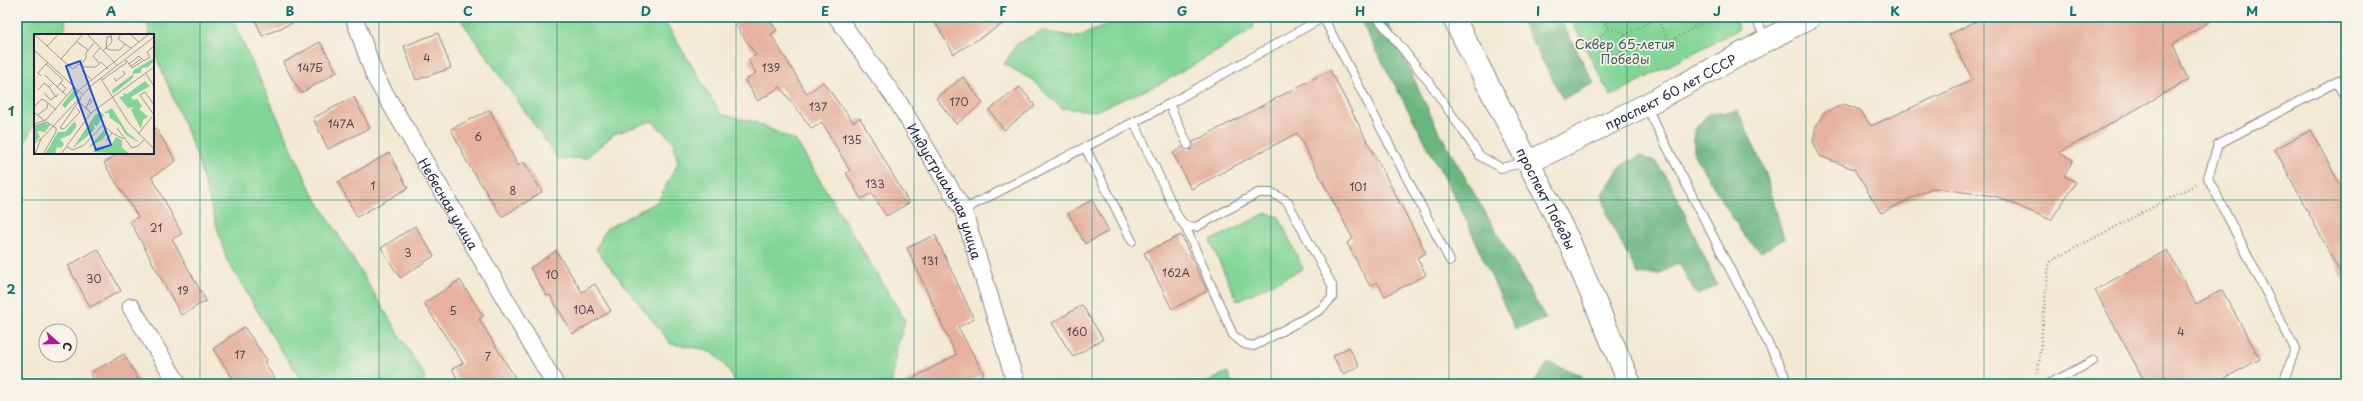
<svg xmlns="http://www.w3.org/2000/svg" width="2363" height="401" viewBox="0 0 2363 401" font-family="'Playpen Sans',sans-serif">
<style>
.green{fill:#82d596;stroke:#527c68}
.forest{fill:#69b67f;stroke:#466c5d}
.building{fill:#e6b29f}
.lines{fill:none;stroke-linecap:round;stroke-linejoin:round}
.lane-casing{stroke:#8a8687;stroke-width:10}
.street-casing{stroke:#8a8687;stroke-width:19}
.secondary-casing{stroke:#8a8687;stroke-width:24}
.path{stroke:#8a8687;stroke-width:2.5;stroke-dasharray:1 3;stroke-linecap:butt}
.lane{stroke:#fff;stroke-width:8}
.street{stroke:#fff;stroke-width:17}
.secondary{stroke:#fff;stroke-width:22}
.grid{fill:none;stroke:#0f766e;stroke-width:1;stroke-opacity:0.55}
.labels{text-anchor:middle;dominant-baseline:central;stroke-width:3.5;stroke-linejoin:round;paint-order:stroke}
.number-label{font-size:11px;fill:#534654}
.park-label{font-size:13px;fill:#3f5856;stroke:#f7f3e8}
.street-label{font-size:13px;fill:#22223b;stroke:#f7f3e8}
.inset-road{fill:none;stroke:#9f9996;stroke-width:1}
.view{fill:#1d4ed8;fill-opacity:0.15;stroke:#1d4ed8;stroke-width:2}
.inset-edge{fill:none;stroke:#22223b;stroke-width:2}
.neatline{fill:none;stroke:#0f766e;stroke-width:1.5}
.grid-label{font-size:13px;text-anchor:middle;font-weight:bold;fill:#0f766e}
</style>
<rect width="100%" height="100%" fill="#f7f3e8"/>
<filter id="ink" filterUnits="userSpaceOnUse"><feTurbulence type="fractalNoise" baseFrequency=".025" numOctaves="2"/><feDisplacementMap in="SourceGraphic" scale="8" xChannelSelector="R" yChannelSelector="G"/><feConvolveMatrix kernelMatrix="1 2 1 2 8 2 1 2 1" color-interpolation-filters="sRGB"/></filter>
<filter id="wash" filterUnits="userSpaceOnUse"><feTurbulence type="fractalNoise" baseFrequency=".012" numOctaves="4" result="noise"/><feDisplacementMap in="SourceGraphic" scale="16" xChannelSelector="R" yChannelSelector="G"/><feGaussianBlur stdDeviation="0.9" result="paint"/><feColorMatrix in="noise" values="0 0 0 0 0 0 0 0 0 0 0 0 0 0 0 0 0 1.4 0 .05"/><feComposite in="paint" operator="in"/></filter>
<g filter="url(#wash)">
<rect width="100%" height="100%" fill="#f3e9d3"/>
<!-- green -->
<path class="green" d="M17,17H66L64,35H35V123L17,158Z
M146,17H231L311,190L425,377L423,384H305L280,349L226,258L196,154L154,51L153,35H150Z
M459,17H662L721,114L755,122L796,141L905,320L896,352L892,384H736C717,347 709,350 671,344L596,249L606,229L658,201L678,163L673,141L652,121L614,134L586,158L558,159Z
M1128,17H1255L1253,28L1221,49L1160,84L1095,111L1061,108L1031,79L1004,64L1017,44L1042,31L1077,37Z
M1569,17H1734L1739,29L1611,96Z
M1266,213L1279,217L1303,269L1237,301L1210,241Z
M1227,372L1233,384H1205Z"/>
<!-- forest -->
<path class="forest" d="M1385,17L1437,128L1546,319L1515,329L1461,209L1359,18Z
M1519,17H1559L1594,83L1563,99Z
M1738,111L1765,171L1784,239L1761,252L1744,236L1694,155V130L1708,114Z
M1640,156L1656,162L1670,182L1717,285L1697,295L1679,263L1659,274H1638L1609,220L1602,194L1622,165Z
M1548,363L1581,375L1585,384H1537L1536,380Z"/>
<g id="blocks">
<!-- building -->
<path class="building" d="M254,17H306L262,36Z
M730,17H767L777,30L771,34L807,94L823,82L853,122L860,118L909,203L886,216L872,193L861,199L846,173L850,171L822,122L812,129L780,87L758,101L745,80L756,73L748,60L756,55Z
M948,17H1014L954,54L936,24Z
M1983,17H2217L2173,44L2188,80L2059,153L2073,160L2064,176L2076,182L2051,220L1995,196L1932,188L1881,213L1854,169L1820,156L1813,142L1816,126L1824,113L1844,104L1860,110L1871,126L1973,80L1949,35Z
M438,33L451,68L416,80L404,46Z
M320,42L337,72L301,93L283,63Z
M1330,70L1426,253L1417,258L1426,275L1385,296L1377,282L1370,286L1347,243L1353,239L1297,133L1191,189L1173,153L1183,147L1191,150L1193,142Z
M963,77L983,103L956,124L936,98Z
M1020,87L1035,106L1004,130L989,110Z
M354,97L370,128L328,149L313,118Z
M490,110L518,166L524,162L542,192L502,217L467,162L451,129Z
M153,124L176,161L152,177L182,234L172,239L206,301L181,315L130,221L138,217L104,163L119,153H153Z
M2311,130L2346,196V284L2275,149Z
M389,153L408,188L357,217L338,182Z
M1092,200L1109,231L1085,244L1068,213Z
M415,226L434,256L400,278L381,248Z
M935,235L974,319L958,327L984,374L965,384H902L956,355L907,248Z
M1181,235L1207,291L1172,309L1144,253Z
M98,249L121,291L90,307L68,266Z
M2167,250L2196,304L2222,290L2260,359L2214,384H2146L2095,290Z
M556,251L582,292L595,284L611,311L573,334L550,295L547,296L530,268Z
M460,280L483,316L479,319L519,384H461L452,369L463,363L424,303Z
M1082,305L1103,339L1073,357L1052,323Z
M244,327L267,360L264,362L278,384H237L213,349Z
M1349,347L1359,366L1343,374L1333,356Z
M124,354L141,384H96L90,373Z"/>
</g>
</g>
<g filter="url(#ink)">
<use href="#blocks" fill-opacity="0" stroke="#8a8687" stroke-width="1"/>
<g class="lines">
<!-- lane casing -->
<g class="lane-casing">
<path id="lane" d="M1323,17L1450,261
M1377,17L1432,86L1480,156L1501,168L1526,162
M1755,17L1766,39
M2337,82L2346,100
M1169,104L1188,145
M1646,106L1784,374L1787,384
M1134,122L1178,217L1185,226L1196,227L1258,193H1272L1287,201L1332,285V298L1320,310L1254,346L1244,344L1233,335L1185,226
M1085,147L1132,241
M963,210L1169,104L1324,17
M2049,384L2093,361
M2283,384L2295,349L2208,178L2218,144L2346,77"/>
</g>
<!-- street casing -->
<g class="street-casing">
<g id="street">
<path id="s1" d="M354,17L375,77L555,384"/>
<path id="s2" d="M837,17L898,102L963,210L1016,384"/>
<path d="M131,307L178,384"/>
</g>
</g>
<!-- secondary casing -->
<g class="secondary-casing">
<g id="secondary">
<path id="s3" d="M1453,17L1569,241L1630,384"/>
<path id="s4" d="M1529,162L1646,105L1810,17"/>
</g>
</g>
<!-- path -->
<path class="path" d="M1601,17L1608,29L1607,17
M1656,17L1669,42L1713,17
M1600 42a13 13 0 1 1 26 0a13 13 0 1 1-26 0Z
M1625,35L1658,17
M2038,373L2049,262L2195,185"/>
<!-- lane -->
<use href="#lane" class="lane"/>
<!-- street -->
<use href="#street" class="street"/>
<!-- secondary -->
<use href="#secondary" class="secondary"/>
</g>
</g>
<!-- grid -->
<path class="grid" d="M200,17V384M379,17V384M557,17V384M736,17V384M914,17V384M1092,17V384M1271,17V384M1449,17V384M1627,17V384M1806,17V384M1984,17V384M2163,17V384M17,200H2346"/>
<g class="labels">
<!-- number labels -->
<g class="number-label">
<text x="427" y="57">4</text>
<text x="310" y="67">147Б</text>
<text x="771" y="67">139</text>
<text x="959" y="101">170</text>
<text x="818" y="106">137</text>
<text x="341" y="123">147А</text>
<text x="478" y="136">6</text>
<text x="852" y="139">135</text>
<text x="875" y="183">133</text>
<text x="373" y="185">1</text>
<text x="1358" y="186">101</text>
<text x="513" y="190">8</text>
<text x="156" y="227">21</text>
<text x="408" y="252">3</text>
<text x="930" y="260">131</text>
<text x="1176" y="272">162А</text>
<text x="552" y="274">10</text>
<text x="94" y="278">30</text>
<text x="183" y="290">19</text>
<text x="584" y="309">10А</text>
<text x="453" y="310">5</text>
<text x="1077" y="331">160</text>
<text x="2181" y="331">4</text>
<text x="240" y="354">17</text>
<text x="488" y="356">7</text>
</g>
<!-- park labels -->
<g class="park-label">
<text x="1625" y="43">Сквер 65-летия<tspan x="1625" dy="15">Победы</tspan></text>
</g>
<!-- street labels -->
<g class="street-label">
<text stroke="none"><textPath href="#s4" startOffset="158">проспект 60 лет СССР</textPath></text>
<text stroke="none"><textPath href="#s2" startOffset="206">Индустриальная улица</textPath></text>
<text stroke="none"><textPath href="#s3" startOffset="204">проспект Победы</textPath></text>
<text stroke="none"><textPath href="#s1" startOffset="210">Небесная улица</textPath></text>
</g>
</g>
<!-- overview -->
<g transform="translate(34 34)">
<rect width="120" height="120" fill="#f3e9d3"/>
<path d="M120,24V27L114,33L108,34L106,39L99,40V44L79,60L78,56L98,41L100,36ZM111,47L116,52L97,63L99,66L103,65L108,72L105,75L114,83L109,86L107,95L97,76L100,73L94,74L85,63L90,62L89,59L93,60ZM41,54L45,58L31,74L28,71ZM78,74L93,98L106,109L92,101L86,91L76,84L75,79H70ZM67,78L70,81L63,92L59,90L61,94L57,99L38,115L62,80ZM40,88L42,89V93L36,101L26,105L30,110L27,114L23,113L21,120H11L24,98H31ZM9,89L17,90L11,98L3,97L6,103L0,108V93ZM70,96L73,98L69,105L54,114ZM82,103L88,106V113L95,120L59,118L61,114L78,110Z" fill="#82d596"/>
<path class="inset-road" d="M0,0L27,25L49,0M53,0L83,31M87,0L84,5L91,10M96,0L105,8M43,8L54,16M13,12L23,2M72,14L73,3L77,2M72,14L78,8L77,0M0,16L48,60M69,17L72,14L76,16H86L91,10L97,14M27,25L39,35L45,30L51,33H62L67,28L74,35M93,27L98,34L109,27M14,29L12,30L29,46L23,53L33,62M65,29L59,22L66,14M47,30L52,24V19L60,9M95,30L105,22L110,27L116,23L113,18L120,12M97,32L107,25M48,37L57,45M112,40L120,52M11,41L23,53M7,42L4,39L12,30M80,44L82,47L91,40L89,37M67,45L95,89L120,115M68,46L92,29V26M26,49L32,54L29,58M18,50L15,53L22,63L24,60M4,56L10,49L15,53M45,56L115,0M10,59L17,66L21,62M45,68L57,79M0,73L8,65L14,69M42,74L46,78L30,95L26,94L47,64M52,74L56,65L58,67L55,71M1,79L11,87M4,81L13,74L14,69L22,76M120,81L106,61L111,58L120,71M0,90L12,86L40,53M0,92L13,88L22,94V98L9,120M83,94L98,114L104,112L110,106M78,99L90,105M104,100L118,83M0,109L7,105L58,51L120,3M33,113L39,116L50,111L69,91L78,99L72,107M1,120L7,105M27,120L57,79L120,33"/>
<path class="view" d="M46,27L77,111L62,116L32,32Z"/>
<rect width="120" height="120" class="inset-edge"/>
</g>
<!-- margin -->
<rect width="2363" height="401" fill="none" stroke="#f7f3e8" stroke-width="44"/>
<!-- north arrow -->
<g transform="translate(58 343) rotate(110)"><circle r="19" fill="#f7f3e8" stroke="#a29fa3"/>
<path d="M0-3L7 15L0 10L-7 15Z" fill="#b5179e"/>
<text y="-6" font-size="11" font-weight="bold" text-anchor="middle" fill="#22223b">С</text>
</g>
<rect x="22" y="22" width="2319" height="357" class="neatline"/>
<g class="grid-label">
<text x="111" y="16">A</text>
<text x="290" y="16">B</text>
<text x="468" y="16">C</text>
<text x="646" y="16">D</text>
<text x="825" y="16">E</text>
<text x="1003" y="16">F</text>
<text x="1182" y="16">G</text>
<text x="1360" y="16">H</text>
<text x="1538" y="16">I</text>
<text x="1717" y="16">J</text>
<text x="1895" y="16">K</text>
<text x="2073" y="16">L</text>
<text x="2252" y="16">M</text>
<text x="11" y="116">1</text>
<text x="11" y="294">2</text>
</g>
</svg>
